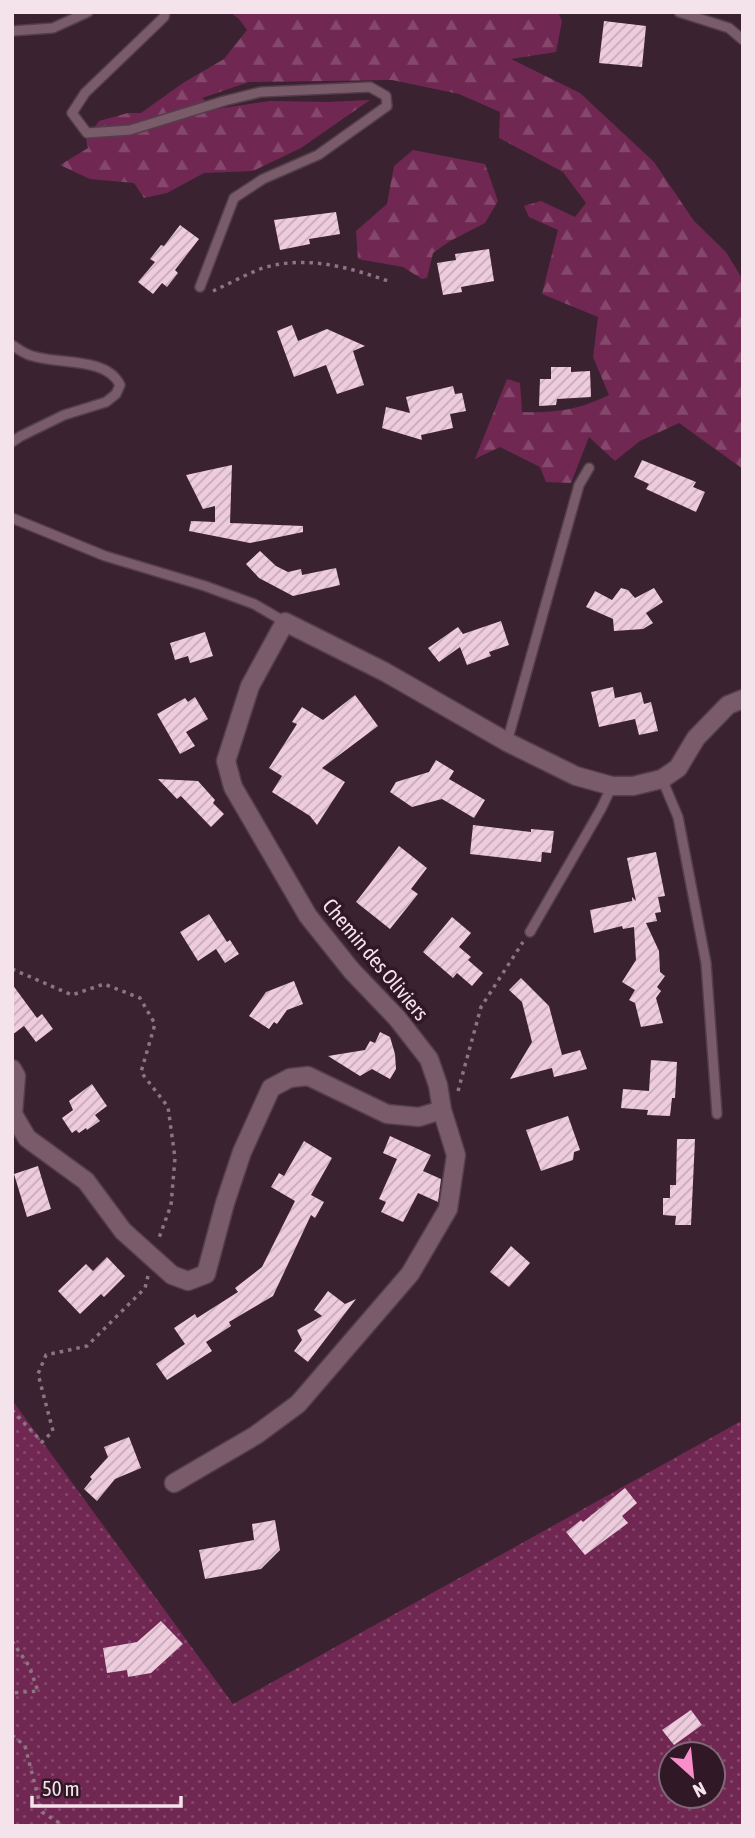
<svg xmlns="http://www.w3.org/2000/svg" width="755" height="1838" viewBox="0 0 755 1838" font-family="'Asap Condensed',sans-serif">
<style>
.grass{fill:url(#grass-dots);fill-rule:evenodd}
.forest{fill:url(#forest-firs)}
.building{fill:url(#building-hatch)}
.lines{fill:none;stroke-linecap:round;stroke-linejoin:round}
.service-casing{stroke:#543e4b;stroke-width:12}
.minor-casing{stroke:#543e4b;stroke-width:21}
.path{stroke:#8b7581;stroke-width:3.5;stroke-dasharray:3.5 5;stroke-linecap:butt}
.service{stroke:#795b6a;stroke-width:9}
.minor{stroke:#795b6a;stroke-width:18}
.labels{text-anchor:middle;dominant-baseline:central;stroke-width:7;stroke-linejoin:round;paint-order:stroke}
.street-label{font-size:21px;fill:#f5e3ec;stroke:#311826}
</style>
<defs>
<pattern id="grass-dots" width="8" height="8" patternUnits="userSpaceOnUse" patternTransform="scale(1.75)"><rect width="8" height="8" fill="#702853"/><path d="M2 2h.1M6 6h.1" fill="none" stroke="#85476c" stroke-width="1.8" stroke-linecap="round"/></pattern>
<pattern id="forest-firs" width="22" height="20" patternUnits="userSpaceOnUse" patternTransform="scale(1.75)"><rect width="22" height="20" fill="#702853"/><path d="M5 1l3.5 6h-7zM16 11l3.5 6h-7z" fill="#85476c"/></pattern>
<pattern id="building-hatch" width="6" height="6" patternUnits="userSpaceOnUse" patternTransform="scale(1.75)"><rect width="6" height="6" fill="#ecd"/><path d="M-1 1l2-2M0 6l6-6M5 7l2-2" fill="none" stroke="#c5aab8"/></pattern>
</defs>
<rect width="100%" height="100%" fill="#3b2230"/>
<!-- grass -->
<path class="grass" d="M12,1400L233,1704L743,1420V1826H12ZM671,1754H713V1796H671Z"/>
<!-- forest -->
<path class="forest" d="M230,12H558L562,21L556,52L511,59L580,93L654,162L694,221L726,252L743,280V469L679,423L640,441L615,461L589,437L571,483L546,482L540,467L500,447L475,459L507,379L520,383L522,412C556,413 578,410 609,395L593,357L598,317L542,294L558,230L529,217L524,206L541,201L575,217L586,203L563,172L499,138L500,112L459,94L392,80L249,82L202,98L216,109L270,101L328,102L370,100L301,148L253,171L204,173L167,193L144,198L134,183L90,179L60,165L88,148L86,139L99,121L128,113H141L183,83L224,59L247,30L239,19Z
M413,150L485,164L498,201L485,223L450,241L433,253L427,278L422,279L403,267L358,259L356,231L387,204L394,166Z"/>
<!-- building -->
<path class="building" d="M604,21L646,26L642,67L599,63Z
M336,212L340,234L309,239L310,244L280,250L274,220Z
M180,225L199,239L175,270L178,273L167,287L162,283L153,294L138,282L155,262L150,259L161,245L164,246Z
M489,249L494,281L461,287L462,292L443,295L437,263L456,260L455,254Z
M292,325L298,341L327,329L365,346L353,351L364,385L337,394L326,365L294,377L277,331Z
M551,367H571V372L590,371L591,397L557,399L556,405L539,406L540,379H551Z
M453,386L455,394L462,393L466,411L450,414L453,428L421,435L422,440L382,428L386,407L410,413L406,397Z
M642,460L696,482L693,487L705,492L696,512L646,489L649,484L634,477Z
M232,465L230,523L303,526V532L250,543L189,531L191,521L215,522V506L203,509L186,475Z
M260,551L276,566L288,572L301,569L302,575L336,568L340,585L293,596L259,578L246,564Z
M621,588L628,590L635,598L654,588L663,602L646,613L653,623L643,629L614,631L613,619L586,607L595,591L612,600Z
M501,621L509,645L489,652L491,656L467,665L460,647L439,662L428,648L458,627L463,634Z
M205,632L213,656L190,663L188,656L175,660L170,643Z
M613,687L615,698L641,692L644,704L651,702L658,731L639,735L635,719L599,727L591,692Z
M355,695L378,726L322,768L345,782L317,825L310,816L272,792L282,776L269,768L297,724L292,722L302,707L323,720Z
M195,697L208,719L186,732L195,746L180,754L157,714L185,698L188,702Z
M436,760L454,771L449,779L485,800L474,818L442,799L412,807L390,792L396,782L429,772Z
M158,779L198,781L215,800L213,803L224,814L211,827L181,796L177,799Z
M473,825L531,832V829L554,831L551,853L542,852L541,862L470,854Z
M399,846L427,868L411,889L418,894L390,929L356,902Z
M656,852L665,896L658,897L661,912L655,913L657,921L646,923L659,951L660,972L665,976L657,987L661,991L656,998L663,1023L641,1027L635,1003L629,1000L635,990L622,982L636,960L634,927L623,929L622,926L594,933L590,910L632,901V897L636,901L627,858Z
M209,914L227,942L230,940L239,954L225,963L216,949L198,961L180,932Z
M452,917L471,933L459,947L471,957L468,960L483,973L472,986L457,973L453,978L423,952Z
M521,978L549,1006L562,1055L580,1050L587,1069L554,1077L552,1068L510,1079L532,1042L522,1002L509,990Z
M294,981L303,1004L287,1010L277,1024L274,1022L269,1029L249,1016L266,992Z
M12,984L37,1018L42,1014L53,1029L36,1042L24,1026L12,1035Z
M380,1032L390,1037L395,1054L396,1069L390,1079L372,1069L360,1076L328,1056L365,1050L370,1041L375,1043Z
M651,1060L677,1062L675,1098H672L670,1116L647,1115L648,1110L621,1108L623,1089L649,1091Z
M92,1084L107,1106L95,1115L100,1121L87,1130L86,1128L79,1133L76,1130L72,1133L62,1118L73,1110L69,1101Z
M568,1116L580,1150L574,1152L573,1160L541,1171L526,1130Z
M390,1136L431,1155L423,1171L441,1179L438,1202L418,1193L403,1222L381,1212L386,1202L379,1199L397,1159L383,1153Z
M677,1139H695L691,1225H675L676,1216L663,1215V1198H670V1185H676Z
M304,1141L332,1158L311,1195L324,1202L315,1218L311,1215L273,1296L229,1322L231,1326L206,1342L212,1351L167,1380L156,1364L185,1344L174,1328L195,1314L197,1318L238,1292L235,1288L262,1267L295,1201L271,1187L279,1173L284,1176Z
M38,1166L51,1209L27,1217L14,1174Z
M511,1246L530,1263L509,1287L490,1272Z
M107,1257L125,1276L104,1297L101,1294L80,1314L58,1291L86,1264L93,1271Z
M328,1291L345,1304L356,1299L308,1362L294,1351L302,1340L297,1330L322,1316L314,1310Z
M129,1437L141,1468L115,1479L97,1501L84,1489L92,1479L90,1477L108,1457L104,1447Z
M625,1488L637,1503L622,1516L628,1523L585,1555L566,1532L581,1520L583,1522Z
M275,1520L280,1550L261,1569L205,1579L199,1550L254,1540L252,1524Z
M161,1621L183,1644L151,1673L128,1677L127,1670L107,1673L103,1648L137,1642Z
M691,1710L702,1725L674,1745L662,1730Z"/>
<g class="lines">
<!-- service casing -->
<g class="service-casing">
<path id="service" d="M165,12L164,17L85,93L72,113L87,133L130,130L224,101L261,92L370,87L386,96L387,106L318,155L263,179L234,198L200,287
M679,12L729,28L743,40
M12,31L53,28L88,12
M12,345C17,348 22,352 27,354C53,366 106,355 120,385L116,394L106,402L64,415L21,436L12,442
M12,518L105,556L205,586L254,604L285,622
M507,742L579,485L589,468
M662,779L678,817L706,963L717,1114
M530,932L601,809L612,786"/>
</g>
<!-- minor casing -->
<g class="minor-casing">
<path id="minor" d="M12,1069L16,1076L13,1114L27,1138L86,1181L123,1231L172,1275L188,1281L206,1274L225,1203L242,1152L271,1088L290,1078L308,1076L387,1114L419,1117L442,1110L438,1085L429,1059L397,1018L352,971L308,916L233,787L226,761L250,686L285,622L385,672L507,742L576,776L612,786H633L662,779L678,768L696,738L728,705L743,699
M174,1483L256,1435L298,1404L410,1274L448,1209L456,1155L442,1110"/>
</g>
<!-- path -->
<path class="path" d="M213,291C229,284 246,274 263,268C306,255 348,267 388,281
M12,969L72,995L104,984L140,998L155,1024L141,1072L168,1107L175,1158L171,1205L159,1238
M458,1091L481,1007L523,942
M12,1410L42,1442L53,1431L38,1374L46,1355L87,1346L145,1288L148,1276
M12,1641L29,1666L38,1691L12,1693
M12,1735L25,1746L42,1812L64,1826"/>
<!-- service -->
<use href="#service" class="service"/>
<!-- minor -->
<use href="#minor" class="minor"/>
</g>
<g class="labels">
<!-- street labels -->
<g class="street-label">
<text transform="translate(376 959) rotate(50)">Chemin des Oliviers</text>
</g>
</g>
<!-- border -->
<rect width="755" height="1838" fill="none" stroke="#f5e3ec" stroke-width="28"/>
<!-- north arrow -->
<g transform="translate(692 1775) rotate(153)"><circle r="33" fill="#311826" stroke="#7f6975" stroke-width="2"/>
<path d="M0-5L12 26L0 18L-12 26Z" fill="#f98fca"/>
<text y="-10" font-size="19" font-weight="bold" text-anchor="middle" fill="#f5e3ec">N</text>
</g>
<!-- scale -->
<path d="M32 1796v10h149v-10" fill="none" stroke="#f5e3ec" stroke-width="3.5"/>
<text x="42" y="1796" font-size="21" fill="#f5e3ec" stroke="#311826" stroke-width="5" paint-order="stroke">50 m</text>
</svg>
